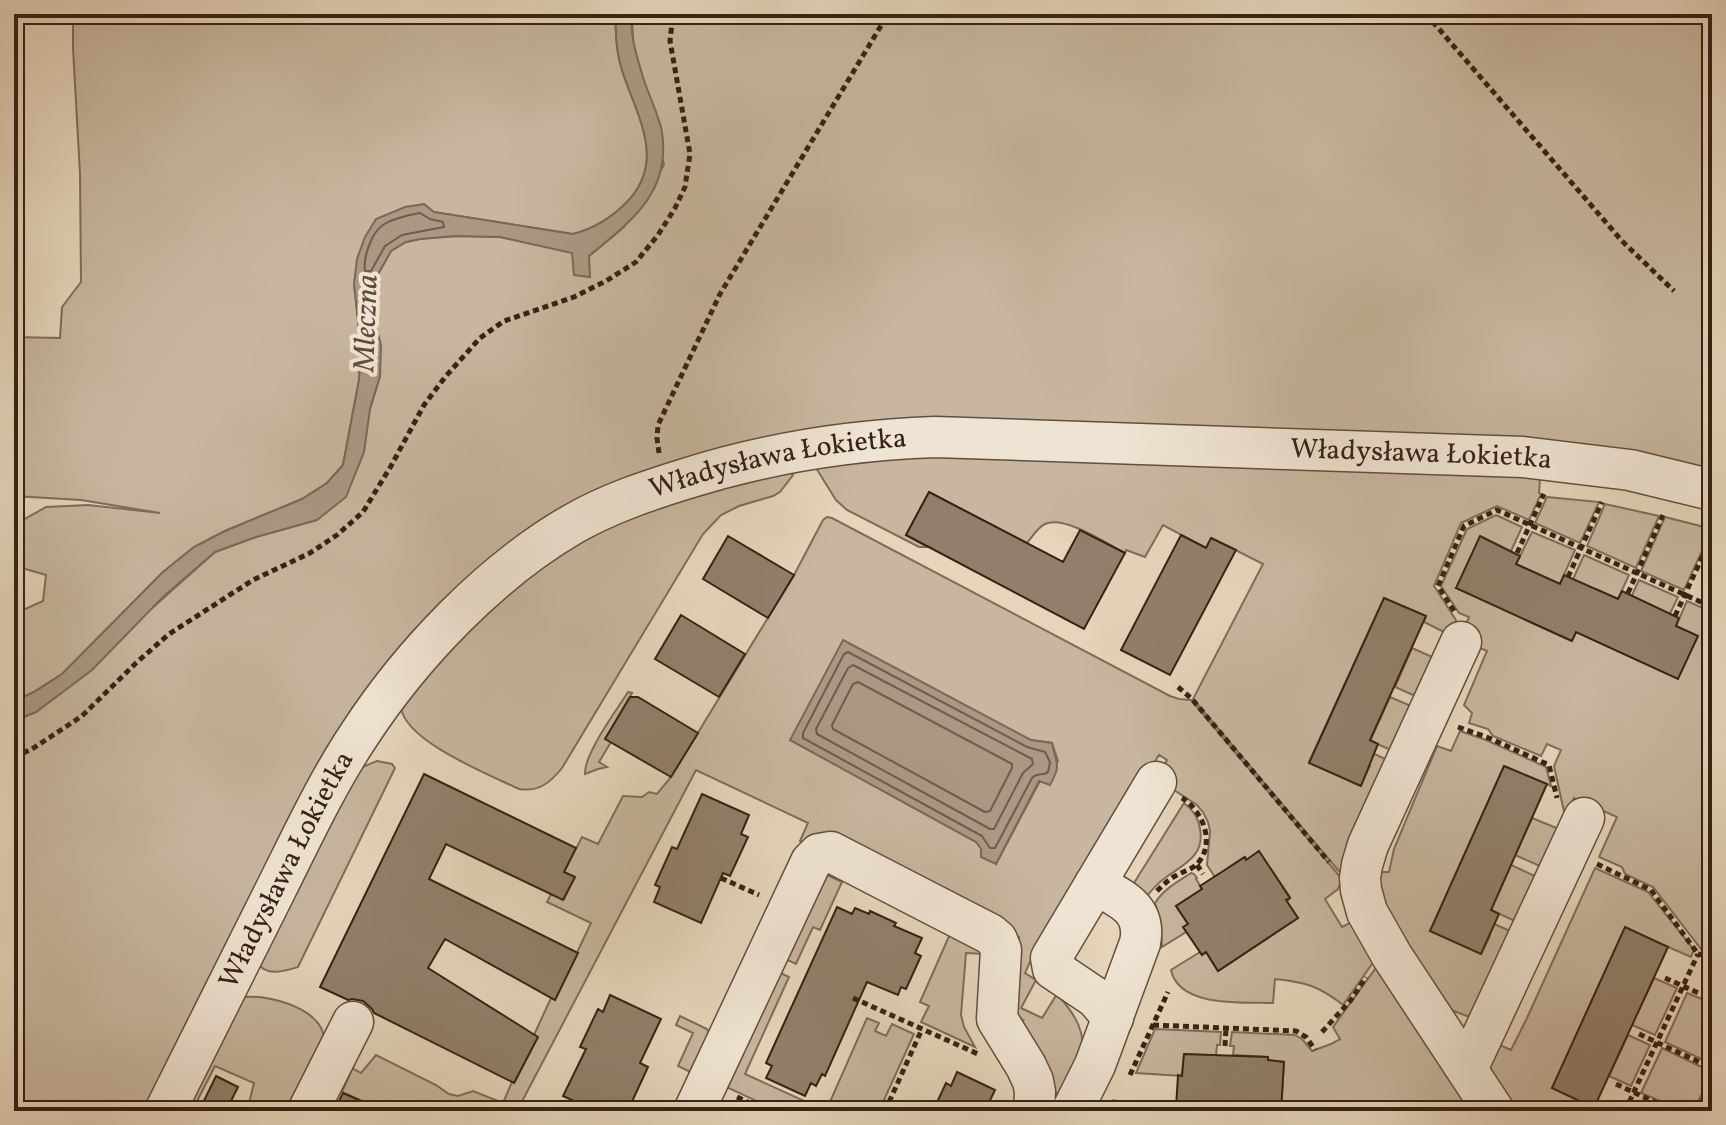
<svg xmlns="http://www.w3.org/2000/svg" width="1726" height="1125" viewBox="0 0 1726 1125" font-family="Vollkorn,serif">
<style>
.green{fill:#c8b69f;stroke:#806c5a;stroke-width:2;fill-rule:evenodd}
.water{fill:#aa9883;stroke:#7c6857;stroke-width:2}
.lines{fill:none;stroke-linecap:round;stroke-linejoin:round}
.shore{stroke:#705c4c;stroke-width:2}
.building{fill:#927f6b;stroke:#372115;stroke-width:2}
.minor-casing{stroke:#634e3e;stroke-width:43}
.path{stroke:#372115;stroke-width:5;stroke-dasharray:6 4;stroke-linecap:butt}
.minor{stroke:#efe4d3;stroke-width:40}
.labels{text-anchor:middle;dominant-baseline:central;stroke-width:8;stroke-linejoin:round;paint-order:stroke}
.street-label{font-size:28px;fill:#372115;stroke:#efe4d3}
.water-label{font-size:30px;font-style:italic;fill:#5f4b3c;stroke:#efe4d3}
</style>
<rect width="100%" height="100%" fill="#e6d5bb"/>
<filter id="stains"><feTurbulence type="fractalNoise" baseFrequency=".0025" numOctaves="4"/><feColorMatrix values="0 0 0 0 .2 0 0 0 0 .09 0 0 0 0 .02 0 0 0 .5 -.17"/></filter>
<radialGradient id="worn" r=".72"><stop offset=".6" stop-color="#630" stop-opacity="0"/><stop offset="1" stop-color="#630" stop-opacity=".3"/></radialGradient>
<!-- green -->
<path class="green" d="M73,14H616C615,33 616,51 622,70C636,115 668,161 626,203C611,218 593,229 573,234L433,212L424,204L354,284L361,348L359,380L343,465L327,483L302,499L225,531L194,547L163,572L62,674L34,692L14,701V614L43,601L46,575L22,568L14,567V525L46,507L88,505L160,513L81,500L14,496V337L60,338L62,307L81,282L80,174L73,48Z
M632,14H1712V474L809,433L449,601L148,1111H14V721L36,712L215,552L256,537L317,520L370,409L380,376L370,302L372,285L391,251L406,242L420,239L456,236L500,237L589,256L624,227L664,165L647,91L633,46Z
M873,454L1533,472L1540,478L1539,493L1541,494L1529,520L1497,506L1461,523L1434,586L1456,620L1450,635L1424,622L1426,616L1384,598L1309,762L1360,786L1370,766L1361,761L1366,750L1394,763L1344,875L1338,870L1193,699L1263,564L1212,538L1206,548L1163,525L1145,557L1126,550L1125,553C1107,544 1065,515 1045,524C1038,527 1032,537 1027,543L929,492L906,535L928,547H919L847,510L836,500L816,468Z
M791,472L793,475L780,492L773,496L739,506L721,515L703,534L562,768C550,783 539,792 519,789C490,775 404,741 401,707L430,664L534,569L642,508Z
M1547,497L1599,502L1580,543L1535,523Z
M1605,504L1659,516L1636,568L1587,546Z
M1496,515L1522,527L1507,560L1456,588L1571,641L1576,632L1697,636L1676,626L1687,601L1712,612V828L1707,839L1712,841L1711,949H1701L1653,887L1625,874L1622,867L1599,857L1617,817L1574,798L1565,816L1554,766L1561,750L1547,744L1541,756L1493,736L1488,729L1469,723L1472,713L1464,705L1487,651L1460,639L1469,617L1459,613L1441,586L1467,529Z
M827,517L832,518L1170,696L1179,699L1191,700L1342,879L1338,889L1325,899L1342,927L1358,919L1383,958L1372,964L1343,1005C1319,986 1305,982 1275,979L1273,1003C1244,1002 1179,1008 1171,970L1200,952L1202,955L1206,952L1218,971L1298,918L1287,902L1290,897L1259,852L1246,860L1244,857L1215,877L1207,865L1210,831L1208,822L1203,812L1197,805L1168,786L1162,769L1167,760L1159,755L1039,947L1036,949L1025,973L1036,980L1021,1008L1042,1018L1057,994C1071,1010 1083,1025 1083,1048L1050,1111L1057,1095L1015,1025L1023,1020L1007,1012L1018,989L1019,937L954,902L800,841L808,823L696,770L517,1111H384L342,1092L358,1055L352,1068L361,1073L376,1055L436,1085L449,1094L458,1096L473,1091L503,1103L512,1082H515L537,1037L534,1035L551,998L555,999L591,923L547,902L551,894L564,899L575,877L564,872L582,837L598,844L623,796L642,797L649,792L657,794L671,777L794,575L823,520ZM791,740H1031L1052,743L1058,761L1040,781L996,864L977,842Z
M1665,517L1712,529L1684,590L1641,571Z
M1532,532L1575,550L1560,584L1516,564Z
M1584,555L1629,575L1618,599L1596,589L1591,598L1569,588Z
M1639,580L1678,597L1666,622L1628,604Z
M1412,648L1439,660L1422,699L1395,687Z
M628,692L632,693L606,738L611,742L599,762L607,767L598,769L585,774C584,754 616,711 628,692Z
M1390,697L1418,709L1398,753L1370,741Z
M1460,731L1486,740L1546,767L1551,786L1504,766L1430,931L1481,954L1490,936L1486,920L1512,932L1472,1018L1438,1005L1379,912L1373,872H1389L1394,849L1437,746L1451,751Z
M377,761L392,764L395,768L298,967C285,971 266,977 258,963L360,768Z
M1184,803C1193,810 1199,818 1200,829C1205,856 1184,864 1165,878C1156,884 1150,892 1143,901L1129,891Z
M1532,818L1559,829L1542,867L1515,855Z
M1511,865L1537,877L1517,922L1491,910Z
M1595,868L1648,892L1694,950L1691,957L1625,928L1552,1088L1602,1111H1507L1487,1081L1490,1049L1500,1045L1511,1050L1527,1018Z
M1191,873L1194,874L1197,878L1196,879L1202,889L1176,906L1188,924L1186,932L1162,947L1161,923L1155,903C1164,889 1177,882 1191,873Z
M825,874L842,882L820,930L813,927L796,964L779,956Z
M950,934L986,954L966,953L961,1015L964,1027L975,1047L921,1022L929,1006L920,1002Z
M1386,963L1481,1111H1281L1284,1062L1268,1060V1057L1233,1055L1234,1046H1230L1232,1032L1295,1035L1302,1039L1312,1051L1331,1044L1340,1039L1333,1027L1375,969Z
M772,969L789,977L745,1074L826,1111L867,1018L879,1023L875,1031L886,1036L892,1024L914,1034L879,1111H778L720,1084Z
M1654,978L1677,988L1655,1035L1632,1025Z
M1687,993L1712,1003V1064L1665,1042Z
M246,997C272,995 328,1010 324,1045C324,1051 319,1058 317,1063C311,1079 305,1095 298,1111H253L248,1107L254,1083L215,1066L192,1111H182L239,999Z
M680,1016L707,1029L710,1035L697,1075L678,1066L693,1033L676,1025Z
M1155,1029L1221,1032L1220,1045H1217L1216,1056L1184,1054L1182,1076L1136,1073Z
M1628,1035L1650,1045L1631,1086L1609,1076Z
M1662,1048L1712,1072L1694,1111H1684L1641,1093Z"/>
<!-- water -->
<path class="water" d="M616,14H632C630,36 636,53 642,74C647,92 659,115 662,132C671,193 631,221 589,256L590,277L574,275L572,253L500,237L456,236L420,239L406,242L391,251L372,285L370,302L381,345L380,376L370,409L364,452L346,497L317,520L256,537L215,552L163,597L92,670L36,712L14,721V701L34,692L62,674L163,572L194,547L225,531L302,499L327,483L343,465L359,380L361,348L354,284L357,259L365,237L376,219L405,207L424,204L434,212L573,234C593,229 611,218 626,203C668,161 636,115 622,70C616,51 615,33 616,14Z
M843,640L1031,740L1052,743C1056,765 1062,763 1050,785L1039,781L996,864L981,857V849L976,842L790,740Z"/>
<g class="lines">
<!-- shore -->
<path class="shore" d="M420,213L430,219L443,222L444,227L402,235L385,246L371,271H365C363,258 371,233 383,225C393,218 409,215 420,213Z
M848,652L1027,747L1045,752L1050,762L1048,772C1044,776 1037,772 1032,778L995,848H990L982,836L971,830L803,738V733L844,654Z
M853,665L1032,759L1033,764L1023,773L994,829H990L817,734L816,729L848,668Z
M858,682L1012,764V768L990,811L985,812L833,729L832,725L853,684Z"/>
</g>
<!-- building -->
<path class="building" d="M929,492L1063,562L1080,530L1125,553L1084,629L906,535Z
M1181,535L1206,548L1211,538L1236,550L1170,675L1121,650Z
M728,536L794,575L768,618L703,579Z
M1480,536L1520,556L1516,564L1560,584L1564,575L1618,599L1622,591L1679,618L1676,626L1698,636L1678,679L1576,632L1572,641L1456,588Z
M1384,598L1426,616L1370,740L1378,744L1361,786L1309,763Z
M681,615L745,654L719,697L655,659Z
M630,697H638L698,733L671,777L605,739Z
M1504,766L1547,784L1491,910L1499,914L1481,954L1430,931Z
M424,774L576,848L564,872L575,877L563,900L446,844L429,879L578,953L555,1000L445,939L428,968L538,1037L514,1083L374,1013L372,1009L363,1001L352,999L348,1000L320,987Z
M702,794L749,815L741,834L748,837L730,876L723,873L701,923L654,902L660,887L655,885L672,847L677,849Z
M1259,851L1290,898L1286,900L1298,918L1218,971L1206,952L1202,955L1183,927L1188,924L1176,906L1202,889L1200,886L1245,857L1246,860Z
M837,907L852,914L855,908L869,914L870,911L896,923L894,926L922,938L915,953L921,956L906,989L901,987L898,995L867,982L825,1076L822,1074L816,1086L811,1083L805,1096L766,1078L772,1066L766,1063Z
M1625,927L1668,947L1594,1108L1552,1088Z
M610,995L661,1019L640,1063L648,1067L630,1106L623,1103L619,1111H596L563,1096L586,1049L580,1047L598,1009L603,1012Z
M1184,1054L1268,1057V1060L1284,1062L1281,1111H1179V1108H1176L1178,1075L1182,1076Z
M957,1072L995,1090L985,1111H933L946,1083L951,1086Z
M216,1076L238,1087L226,1111H199Z
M343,1093L384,1111H334Z"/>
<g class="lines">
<!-- minor casing -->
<g class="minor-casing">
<g id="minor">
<path d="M1461,642L1368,845L1362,865L1360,878L1361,890L1367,912L1392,956L1494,1111"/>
<path d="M1113,1018L1096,998L1053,969L1051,958L1156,782"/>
<path d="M1467,1069L1584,818"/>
<path id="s1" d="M165,1111C202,1037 239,963 276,889C302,837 327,783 359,735C411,655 490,572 573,524C608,504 646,491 685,479C767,453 849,440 935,437L1523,457L1630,470L1712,490"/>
<path d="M308,1111L353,1022"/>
<path d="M694,1111L811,862L819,854L831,852L990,934L997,940L1001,950L997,1019L1026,1066L1033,1081L1035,1092L1034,1111"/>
<path d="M1072,1111L1095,1065L1140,943C1147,908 1121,899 1095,884"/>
</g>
</g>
<!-- path -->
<path class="path" d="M1426,14L1622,241L1674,291
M659,453L657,438L658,425L720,294L888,14
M1517,553L1544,494
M1568,577L1602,502
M1628,593L1663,515
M1454,611L1438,586L1464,526L1497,510L1712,607
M1675,616L1712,536
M1178,687L1192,699L1329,862
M1458,727L1489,738L1549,765L1557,798
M14,757L32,749L82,716L136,663L169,634L253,580L310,553L337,535L363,512L391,466L424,405L446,376L480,338L504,321L574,297L606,281L636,262L658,235L675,208L685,187L690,154L670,41L673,14
M1597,864L1651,890L1698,954
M1197,865L1203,874
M721,878L759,895
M1157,891C1163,885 1169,879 1177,875C1184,871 1193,869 1198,863C1216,842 1202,810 1182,798
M1698,954L1704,955L1712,951
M1665,978L1712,999
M853,998L978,1054
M1153,1025L1296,1031L1306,1037L1315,1050
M1322,1032L1351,1000L1366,977
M1639,1034L1712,1068
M1225,1046L1226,1028
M1130,1075L1168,992
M1616,1084L1674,1111
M737,1097L767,1111
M1112,1102L1134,1104L1135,1111
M885,1111L922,1029
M1625,1111L1698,954
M1698,1111L1712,1079"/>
<!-- minor -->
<use href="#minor" class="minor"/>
</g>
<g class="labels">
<!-- street labels -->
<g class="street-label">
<text stroke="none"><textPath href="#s1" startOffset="1588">Władysława Łokietka</textPath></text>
<text stroke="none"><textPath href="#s1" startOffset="942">Władysława Łokietka</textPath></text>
<text stroke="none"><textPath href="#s1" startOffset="270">Władysława Łokietka</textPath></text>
</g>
<!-- water labels -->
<g class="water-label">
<text transform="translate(367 323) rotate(-88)">Mleczna</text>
</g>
</g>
<!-- margin -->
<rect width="1726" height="1125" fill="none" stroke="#e6d5bb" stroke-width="48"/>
<rect x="16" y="16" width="1694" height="1093" fill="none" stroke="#372115" stroke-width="4"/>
<rect x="24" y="24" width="1678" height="1077" fill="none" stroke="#372115" stroke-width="2"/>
<rect width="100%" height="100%" filter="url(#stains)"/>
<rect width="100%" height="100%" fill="url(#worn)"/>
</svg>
